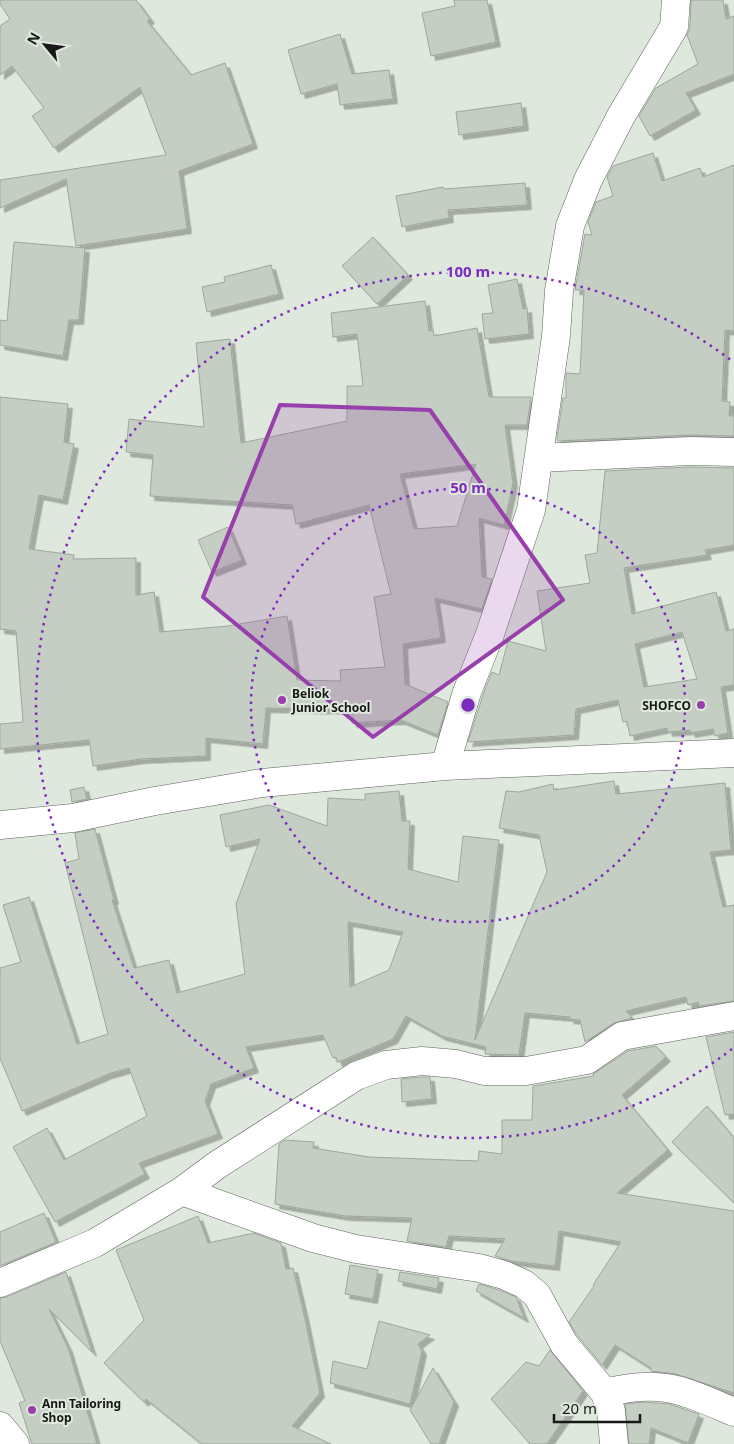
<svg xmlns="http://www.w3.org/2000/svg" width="734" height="1444" viewBox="0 0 734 1444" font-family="'Noto Sans',sans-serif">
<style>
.building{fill:#c4cec2;stroke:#9ea79c;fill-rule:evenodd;filter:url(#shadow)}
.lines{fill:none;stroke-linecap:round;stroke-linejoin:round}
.minor-casing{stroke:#5c645a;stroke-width:29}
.minor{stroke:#fff;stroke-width:28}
.marked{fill:#973fab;fill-opacity:0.2;stroke:#973fab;stroke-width:4;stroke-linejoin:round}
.ring{fill:none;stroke:#7b2cbf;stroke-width:2.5;stroke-dasharray:2.5 5}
.poi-dot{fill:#973fab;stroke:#dfe8dc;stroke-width:2}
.labels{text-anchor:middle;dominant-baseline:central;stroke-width:4;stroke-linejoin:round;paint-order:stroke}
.poi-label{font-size:12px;font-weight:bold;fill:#161915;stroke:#dfe8dc;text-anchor:start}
.centre{fill:#7b2cbf;stroke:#dfe8dc;stroke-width:2.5}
.ring-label{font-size:15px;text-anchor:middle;font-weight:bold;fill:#7b2cbf;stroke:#dfe8dc;stroke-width:4;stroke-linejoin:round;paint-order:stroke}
</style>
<defs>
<filter id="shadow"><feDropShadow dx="4.5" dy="4.5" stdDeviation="0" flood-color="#0004"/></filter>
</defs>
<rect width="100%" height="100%" fill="#dfe8dc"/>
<!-- building -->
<path class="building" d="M0,0H136L150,19L147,21L191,75L225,63L253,144L179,171L187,229L76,246L66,179L0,208V180L166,155L140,87L54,148L32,116L44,108L12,66L0,75V26L10,19L0,4Z
M454,0H487L496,42L431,56L422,13L455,6Z
M691,0H723L726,19L734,16V74L686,93L696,110L650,136L639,116L656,88L698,64L687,35L690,28Z
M340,34L352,74L389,70L393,99L340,105L337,84L301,94L288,50Z
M521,103L524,126L459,135L456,112Z
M653,153L662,181L700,168L703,177L734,165V331L725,330L722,401L730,402L729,416H734V436L689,435L558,441L557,438L563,398H566V373L580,374L584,290H575L585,234L592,235L588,222L596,202L613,196L607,177L613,166Z
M525,183L527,205L448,210L449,218L402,227L396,196L443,187L444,189Z
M373,237L408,275L377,304L342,266Z
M14,242L85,248L79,320H69L63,356L0,345V320L7,321Z
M271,265L279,294L207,312L202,287L225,282L224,277Z
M517,279L523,309L527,308L529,334L485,339L482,314L493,313L488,285Z
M425,301L429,331L433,330L434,336L477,328L489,397H531L527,425H505L513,483L504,525L479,518L482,577L492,579L482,609L435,598L441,638L403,644L405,684L448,702L438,735L401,720L352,723V710L266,708L263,744L206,738V756L141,759L93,766L89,740L0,749V724L23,722L16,631L0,629V397L68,404L64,442L74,444L63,500L39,495L29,549L74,555L73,559L136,558V595L154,592L160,632L228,626L287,616L297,680L341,681L340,670L385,667L374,597L391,594L369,505L296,524L292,505L150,496L153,455L126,452L129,419L204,427L196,343L230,339L241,443L347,421V386H363L357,334L333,337L331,313ZM476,464L457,526L414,529L400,474Z
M690,467L734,468V545L705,550L707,555L624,568L632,614L716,592L726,631L734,629V685L721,687L728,733L715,736L713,729L691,733L690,730L668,732L667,728L630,736L627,721L623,722L618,700L576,709L574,735L468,742L485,689L492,672L499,675L508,641L546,651L537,591L590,583L585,555L597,553L605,471ZM682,632L697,679L644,687L635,644Z
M228,527L242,560L212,572L198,540Z
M614,781L616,794L725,783L731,850L710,852L723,907L734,905V1001L699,1006L698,1002L688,1005L686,997L626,1011L632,1018L614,1023L585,1042L580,1020L569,1019L570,1017L525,1013L519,1055L485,1054L486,1047L442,1036L406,1016L393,1039L338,1062L336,1057L333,1058L323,1035L246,1047L254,1068L211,1084L205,1101L218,1134L139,1163L145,1174L55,1222L13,1147L47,1128L64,1160L147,1116L129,1068L108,1074L22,1111L0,1058V968L21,962L3,905L29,897L77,1044L108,1034L65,863L79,859L75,833L95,829L114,900H112L134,968L169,960L177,993L245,974L236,904L260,839L226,847L220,815L269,805L327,826L328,798L365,800V794L399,791L402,821H410L408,869L458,882L463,836L499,840L475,1040L547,872L539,835L499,828L506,791L519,792L553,784L554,790ZM348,922L403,932L389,970L350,987Z
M84,787L87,799L72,802L70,790Z
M734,1032V1114L725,1115L706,1037Z
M656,1046L666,1057L622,1095L668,1150L617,1193L734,1211V1393L676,1374L651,1371V1368L615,1345L602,1365L577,1335L569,1322L594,1286L593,1285L621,1242L559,1231L555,1266L511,1261L495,1256L505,1239L449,1236L446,1247L407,1241L412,1218L345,1216L275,1204L279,1144L285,1140L314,1142L313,1148L369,1157L478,1161L479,1151L502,1154V1120H532L533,1086L594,1076L593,1074L628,1051Z
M422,1077H430L432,1099L402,1102L401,1079Z
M707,1106L734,1138V1203L672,1142Z
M44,1213L56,1242L0,1266V1232Z
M198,1216L208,1243L254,1233L281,1243L286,1269L293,1268L305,1319L320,1393L292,1426L331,1444H202L146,1399L144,1402L104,1363L144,1320L116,1250Z
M350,1265L378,1270L373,1299L345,1294Z
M66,1272L92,1352L49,1309L68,1348L97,1444H32L19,1403L25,1401L0,1341V1298L6,1297Z
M400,1272L439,1278L437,1289L398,1281Z
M479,1284L499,1290L516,1297L524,1318L476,1291Z
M379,1321L430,1335L418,1344L422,1351L410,1404L330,1383L333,1361L367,1369Z
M550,1350L583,1391L547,1444H530L491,1399L526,1362L539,1366Z
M433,1368L454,1402L439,1444H431L410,1410Z
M643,1402L669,1404L699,1414L688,1443L651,1428L649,1444H629L625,1404Z"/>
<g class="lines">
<!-- minor casing -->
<g class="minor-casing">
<path id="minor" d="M539,458L690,451L734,452
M445,766L734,753
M0,825L73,818L155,801L262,783L445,766L467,692L490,634L531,510L556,336L559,291L570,226L588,180L621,116L674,27L676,0
M182,1191L313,1238L356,1249L479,1268L504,1275L524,1284L537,1295L564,1344L605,1393L611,1411L614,1444
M0,1283L95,1243L182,1191L217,1165L356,1076L386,1065L422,1061L456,1064L484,1071H526L587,1060L622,1036L734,1016
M605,1393C661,1378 684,1391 734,1412
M0,1426L15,1444"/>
</g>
<!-- minor -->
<use href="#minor" class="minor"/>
</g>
<!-- marked area -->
<path class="marked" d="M280,405L430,410L563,600L373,737L203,597Z"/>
<!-- distance rings -->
<g class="ring">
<circle cx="468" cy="705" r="217"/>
<path d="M732 1049A433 433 0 1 1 732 361"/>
</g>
<!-- markers -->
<g class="poi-dot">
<circle cx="282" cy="700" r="5"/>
<circle cx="701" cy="705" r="5"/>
<circle cx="32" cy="1410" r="5"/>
</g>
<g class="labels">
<!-- poi labels -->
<g class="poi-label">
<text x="292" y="693">Beliok<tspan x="292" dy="14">Junior School</tspan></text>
<text x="691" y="705" text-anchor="end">SHOFCO</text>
<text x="42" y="1403">Ann Tailoring<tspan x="42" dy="14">Shop</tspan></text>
</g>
</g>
<circle cx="468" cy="705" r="8" class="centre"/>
<g class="ring-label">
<text x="468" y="277">100 m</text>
<text x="468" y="493">50 m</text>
</g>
<!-- north arrow -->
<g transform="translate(45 45) rotate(299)" stroke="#dfe8dc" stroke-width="4" paint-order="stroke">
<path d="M0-4L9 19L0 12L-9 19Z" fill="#161915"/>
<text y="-8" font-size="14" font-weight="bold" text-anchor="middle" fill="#161915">N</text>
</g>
<!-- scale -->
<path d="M554 1414v8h86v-8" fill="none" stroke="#161915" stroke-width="2.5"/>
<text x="562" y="1414" font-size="15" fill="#161915" stroke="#dfe8dc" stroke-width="4" paint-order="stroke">20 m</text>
</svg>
